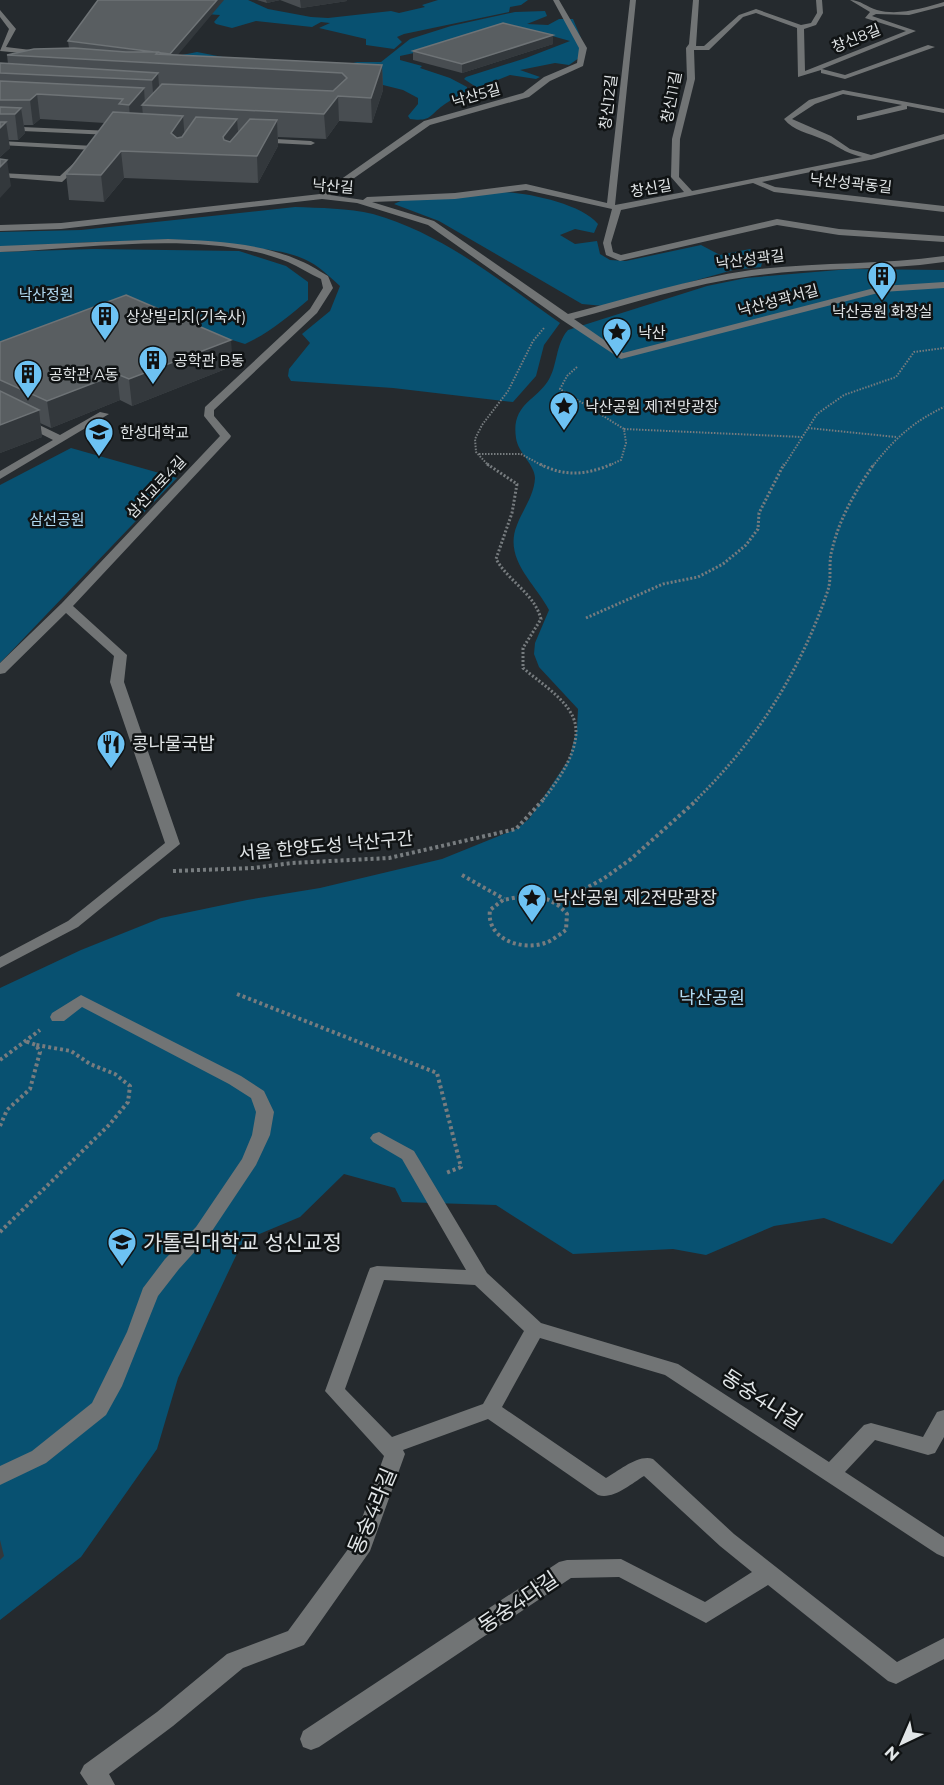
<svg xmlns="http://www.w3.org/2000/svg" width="944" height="1785" viewBox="0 0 944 1785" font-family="Montserrat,'Noto Sans KR',sans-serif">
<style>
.green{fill:#085171}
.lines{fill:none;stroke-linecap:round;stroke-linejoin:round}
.path-far2{stroke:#777c7f;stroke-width:2;stroke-dasharray:1.5 1.5;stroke-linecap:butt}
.path-far1{stroke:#777c7f;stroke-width:3;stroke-dasharray:2 2;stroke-linecap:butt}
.path{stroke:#777c7f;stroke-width:4;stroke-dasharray:3 3;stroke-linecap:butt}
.minor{fill:#717475;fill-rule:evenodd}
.wall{fill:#484d51}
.shaded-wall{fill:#33383c}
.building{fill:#595e61;stroke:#6e7376;stroke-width:1.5}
.labels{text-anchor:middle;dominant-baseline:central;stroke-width:5;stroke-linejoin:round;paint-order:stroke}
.far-street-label{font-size:15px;fill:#e1e5e7;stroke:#101314}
.far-park-label{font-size:15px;fill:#b2daf2;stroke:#101314}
.far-poi-label{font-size:15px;fill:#e1e5e7;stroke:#101314;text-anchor:start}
.poi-label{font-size:18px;fill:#e1e5e7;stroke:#101314;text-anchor:start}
.street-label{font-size:18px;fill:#e1e5e7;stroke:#101314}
.park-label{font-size:18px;fill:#b2daf2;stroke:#101314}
.near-poi-label{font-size:21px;fill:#e1e5e7;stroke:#101314;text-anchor:start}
.near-street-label{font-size:21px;fill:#e1e5e7;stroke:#101314}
</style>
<rect width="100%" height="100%" fill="#252a2e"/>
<!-- green -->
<path class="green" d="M101,0H248L268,9L311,17L328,18L391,11L399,13L425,7L422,5L438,0H528L521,5L510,7L509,12L404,34L397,37L402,42L394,49L366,45V39L319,28L330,23L321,22L312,27L256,21L232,28L216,24L214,22L220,15L191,13Z
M545,11L547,16L527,24L548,25L559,19H573L581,38L579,58L569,65L555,63L520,70L540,77L536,79L510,75L480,87H476L464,79L466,77L526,58L570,41L527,29L400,56V60L422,66L420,68L450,78L467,87V91C460,96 452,99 445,104C429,115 432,122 410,119L408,116L418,104V98L403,90L383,85L177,56L197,52L233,59L345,65L357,62H381L410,39L451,26L515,12Z
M504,192C529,193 582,204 598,224L594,233L575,229L560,235L575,244L597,241L600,254L610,260L626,261L701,245L720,255L750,249L767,259L760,261L762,263L761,267L733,270L604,306L582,304L439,221L394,204L405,199Z
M295,207C320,208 348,208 373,214C444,234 501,282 560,323L544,345L536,376L513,402L393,388L291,381L288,376L289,369L310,343L302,334L330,311L340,286C329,276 318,265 304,259C289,252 271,250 255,248C170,234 85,243 0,247V232L81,230Z
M94,249L239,251L286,266L308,282V300C288,317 269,333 245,344L137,310L0,350V252Z
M850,269L944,270V1179L892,1244L824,1218L774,1226L706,1255L673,1249L573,1254L496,1205L402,1202L395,1188L344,1174L300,1217L243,1241L178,1378L157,1449L81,1557L0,1620V988L81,950L161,918L247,900L320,888L442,859L516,829L529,819L569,759L577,729L578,709L539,667L534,654L535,643L549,610C535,583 503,559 517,525C523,509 534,496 535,478C535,465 518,453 516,438C511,405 535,401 548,381C558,365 555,345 568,330L707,286L746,278Z
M71,448L177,478L0,663V485Z"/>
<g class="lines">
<!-- path-far2 -->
<path class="path-far2" d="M577,367L567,376L560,389L624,429L626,443L621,460L608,466
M808,428L896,437
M624,429L802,437
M479,454H521L543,466
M489,466L476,452L475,439L482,425L508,391L533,341L544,328
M784,466L817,414L844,395L896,377L914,352L944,348
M873,466C893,440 914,421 944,407"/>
<!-- path-far1 -->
<path class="path-far1" d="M487,464L517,484L512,513L496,559C509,582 534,593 541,619L523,648V668C539,682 564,697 573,717C585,744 558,781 542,801
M540,464C564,477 587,475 612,464
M586,618L663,584L698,577L723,564L746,545L758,529L759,513L784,464
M695,801C756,742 801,670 828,590C832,577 828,563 832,550C839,519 856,490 874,464"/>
<!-- path -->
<path class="path" d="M173,871L253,868L292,863L389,858L516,829L543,800
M462,875L504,899
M529,895C545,897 557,902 567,914L566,930C560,934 552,941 545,943C521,951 486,939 490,910L503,900Z
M557,904L603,879L631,859L697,800
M237,994L437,1073L461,1167L446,1173
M0,1060L40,1030
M0,1126L7,1110L30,1089L40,1052L36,1045L25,1041
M0,1232L110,1124L128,1102L130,1086L115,1074L90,1064L71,1051L36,1045"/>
<!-- minor -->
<path class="minor" d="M553,0H559L587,48L583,66L550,81L529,97L430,125L330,195L363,200L367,197L455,193L526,184L607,203L630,0H636L615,205L684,192L671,177L672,139L687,79L686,48L689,44L693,0H699L696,46H704L739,15L756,9L801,25L811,23L817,13L816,0H822L823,13L816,25L804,29L805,71L906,31L865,18L870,12L850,0C860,0 867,7 877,10C899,16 923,8 944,2V6L909,15L876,14L872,16L916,31L822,69L845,75L928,45L935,47L845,79L821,73V70L798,77L797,28L756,13L743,17L709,50H694L695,79L680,139L679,177L692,191L862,157C842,152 839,146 822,139C809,133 793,131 784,119L809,100L843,90L944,109V113L907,106V109L860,120H857V116L902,105L843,94L815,104L792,119L831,136L850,149L871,155L944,134V139L874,159L762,182L775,187L944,206V212L774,192L753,183L621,210L611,243L613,252L621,255L777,219L839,229L944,236V242L839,235L777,225L620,261L606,255L603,243L612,209L526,190L455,199L372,202L434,221L568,314C629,298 689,279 751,270C815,262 880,265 944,256V262L920,265C864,270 807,268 752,276C691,284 633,303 574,319L623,353L882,286L944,282V288L882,292L621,359L562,320L428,225L357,203L322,199L61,229L0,231V225L61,223L320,194L424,121L523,93L544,77L577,63L579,48Z
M0,10L16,29L6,47L39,51L42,55L0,51L9,29L0,17Z
M0,126L111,131L115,133L111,135L0,130Z
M258,138L311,141L315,143L311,145L255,142V138Z
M0,141L94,146L98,148L94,150L0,145Z
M77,160L84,162L62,182L0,177V173L60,176Z
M168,239C210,241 256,242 296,259C307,263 318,270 328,276L333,288L317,313L214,410V416L231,436L230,438L73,606L127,655L124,682L180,844L78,927L0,968V957L68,921L165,843L110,682L114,656L66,613L5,673L0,674V663L62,603L220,436L204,416L205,407L310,309L323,288L321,279C310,274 299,267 288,262C206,229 87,249 0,252V246Z
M0,406L60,435L100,412L109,414L0,479V471L53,440L0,413Z
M81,995L241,1076L264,1091L274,1112L270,1135L256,1165L208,1237L179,1269L158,1296L122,1386L106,1415L46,1463L0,1485V1466L32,1451L92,1403L127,1332L143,1288L165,1259L196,1227L242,1159L252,1135L256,1112L251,1098L229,1084L82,1007L64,1021H52L50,1017L52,1013Z
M379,1132L414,1151L487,1273L541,1323L678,1364L829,1462L864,1425L871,1423L923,1437L937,1412L944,1410V1437L935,1453L928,1455L875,1440L845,1472L944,1537V1557L937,1554L665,1375L540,1338L502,1407L606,1478C619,1471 638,1454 653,1459L734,1534L897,1662L944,1638V1659L896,1684L888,1681L768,1585L706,1623L619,1577L571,1578L319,1747L311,1750L303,1747L300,1739L303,1731L559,1562L567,1560L621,1559L705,1602L752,1572L720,1546L644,1476C631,1484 613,1500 598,1495L488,1419L403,1450L405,1454L370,1551L304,1645L243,1668L173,1726L109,1774L115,1785H88L80,1773L84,1765L157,1712L227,1654L288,1631L354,1541L384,1456L325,1391L368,1273L370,1268L377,1266L466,1270L402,1159L373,1142L370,1138L373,1134ZM384,1280L475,1285L524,1331L483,1404L392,1437L345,1389Z"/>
</g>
<!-- wall -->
<path class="wall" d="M257,0H347V1L301,8L280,0L267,3Z
M553,35V44L462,73L413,60V51Z
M68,41L178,55L382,65L383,90L372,123L339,121L326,139L278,137V146L258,183L124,178L104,202L69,200L66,174L105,123L40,119L33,125H24L25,133L18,140H8L10,148L0,157V63L8,64L7,55L69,48Z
M0,342L233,366L132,406L120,400L51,428L40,423L42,437L0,453Z"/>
<!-- shaded-wall -->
<path class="shaded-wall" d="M217,0H224L171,63L170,54Z
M266,0H280L267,3Z
M300,0H347V1L301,8Z
M553,35V44L462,73V64Z
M382,65L383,90L372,123L371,98Z
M158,73L160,97L154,105L152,80Z
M144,88L145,105H142L143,116L131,130L129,105Z
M37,94L40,119L33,125L30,100Z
M338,96L339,121L326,139L324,114Z
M21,108L25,133L18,140L15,114Z
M183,116L185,141L177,154L171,133Z
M237,119L239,144L230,155L223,137Z
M277,120L278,146L258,183L257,156Z
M6,122L10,148L0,157V128Z
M121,151L124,178L104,202L101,175Z
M7,160L11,186L0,198V167Z
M231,340L233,366L132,406L129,379Z
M117,374L120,400L51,428L47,401Z
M39,410L42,437L0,453V425Z
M0,1540L4,1556L0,1560Z"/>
<!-- building -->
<path class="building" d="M98,0H217L170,54L68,41Z
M503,23L553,35L462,64L413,51Z
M74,48L126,52H158L156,54L382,65L371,98L338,96L324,114L142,105L162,84L333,91L347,78L342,73L7,55L34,49Z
M0,63L158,73L152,80L0,73Z
M0,81L144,88L129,105L119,104L123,99L37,94L30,100H0Z
M0,107L21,108L15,114H0Z
M113,112L183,116L171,133L177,138L182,137L196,117L237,119L223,137L224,140L230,142L250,119L277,120L257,156L121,151L101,175L66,174Z
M0,122H6L0,128Z
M0,159L7,160L0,167Z
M126,295L231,340L129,379L117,374L47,401L0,380V342Z
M0,391L39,410L0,425Z"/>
<!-- icons -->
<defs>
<g id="building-pin" transform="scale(1.5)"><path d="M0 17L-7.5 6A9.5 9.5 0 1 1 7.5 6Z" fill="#6dc2f3" stroke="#101314"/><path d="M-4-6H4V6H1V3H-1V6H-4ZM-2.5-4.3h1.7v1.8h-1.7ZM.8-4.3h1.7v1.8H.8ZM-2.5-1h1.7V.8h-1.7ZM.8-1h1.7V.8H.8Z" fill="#111"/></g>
<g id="sight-pin" transform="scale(1.5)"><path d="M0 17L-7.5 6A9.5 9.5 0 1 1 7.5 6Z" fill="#6dc2f3" stroke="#101314"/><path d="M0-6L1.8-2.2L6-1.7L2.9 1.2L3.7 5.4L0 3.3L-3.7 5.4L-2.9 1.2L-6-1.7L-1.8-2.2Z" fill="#111"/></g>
<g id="university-pin" transform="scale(1.5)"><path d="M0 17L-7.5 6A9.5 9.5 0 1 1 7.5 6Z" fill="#6dc2f3" stroke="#101314"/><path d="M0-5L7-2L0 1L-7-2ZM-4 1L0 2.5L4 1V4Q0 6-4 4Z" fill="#111"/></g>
<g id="restaurant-pin" transform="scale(1.5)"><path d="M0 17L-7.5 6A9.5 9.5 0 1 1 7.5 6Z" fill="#6dc2f3" stroke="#101314"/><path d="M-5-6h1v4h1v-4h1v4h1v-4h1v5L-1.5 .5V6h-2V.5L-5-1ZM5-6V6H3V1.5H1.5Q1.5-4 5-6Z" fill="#111"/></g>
</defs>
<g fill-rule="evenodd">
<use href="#building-pin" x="882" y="276"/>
<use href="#building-pin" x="105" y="316"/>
<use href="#sight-pin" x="617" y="332"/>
<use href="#building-pin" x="153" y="360"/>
<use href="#building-pin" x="28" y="374"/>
<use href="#sight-pin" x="564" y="406"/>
<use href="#university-pin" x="99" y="432"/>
<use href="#restaurant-pin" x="111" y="744"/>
<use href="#sight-pin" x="532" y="898"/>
<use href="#university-pin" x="122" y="1242"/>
</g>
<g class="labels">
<!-- far-street labels -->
<g class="far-street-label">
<text transform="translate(856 38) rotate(-22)">창신8길</text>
<text transform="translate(476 95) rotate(-16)">낙산5길</text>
<text transform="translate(671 97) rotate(-79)">창신11길</text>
<text transform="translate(608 102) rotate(-83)">창신12길</text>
<text transform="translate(851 183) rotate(6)">낙산성곽동길</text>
<text transform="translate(333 186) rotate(4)">낙산길</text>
<text transform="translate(651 188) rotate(-10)">창신길</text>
<text transform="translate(750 259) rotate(-7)">낙산성곽길</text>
<text transform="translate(778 300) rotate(-15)">낙산성곽서길</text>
<text transform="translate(156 487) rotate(-47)">삼선교로4길</text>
</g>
<!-- far-park labels -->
<g class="far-park-label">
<text x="46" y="294">낙산정원</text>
<text x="57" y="519">삼선공원</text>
</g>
<!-- far-poi labels -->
<g class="far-poi-label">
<text x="882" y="311" text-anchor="middle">낙산공원 화장실</text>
<text x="126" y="316">상상빌리지(기숙사)</text>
<text x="638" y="332">낙산</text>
<text x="174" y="360">공학관 B동</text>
<text x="49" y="374">공학관 A동</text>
<text x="585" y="406">낙산공원 제1전망광장</text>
<text x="120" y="432">한성대학교</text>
</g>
<!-- poi labels -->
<g class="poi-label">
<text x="132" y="744">콩나물국밥</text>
<text x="553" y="898">낙산공원 제2전망광장</text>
</g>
<!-- street labels -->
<g class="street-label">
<text transform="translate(326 846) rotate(-5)">서울 한양도성 낙산구간</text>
</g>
<!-- park labels -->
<g class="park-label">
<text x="712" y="998">낙산공원</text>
</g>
<!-- near-poi labels -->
<g class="near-poi-label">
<text x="143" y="1242">가톨릭대학교 성신교정</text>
</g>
<!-- near-street labels -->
<g class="near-street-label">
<text transform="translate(762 1399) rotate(33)">동숭4나길</text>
<text transform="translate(372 1511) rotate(-67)">동숭4라길</text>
<text transform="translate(518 1602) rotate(-34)">동숭4다길</text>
</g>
</g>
<!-- north arrow -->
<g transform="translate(902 1743) rotate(224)" stroke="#101314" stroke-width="4.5" paint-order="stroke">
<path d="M0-4.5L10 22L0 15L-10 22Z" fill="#e1e5e7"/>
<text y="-9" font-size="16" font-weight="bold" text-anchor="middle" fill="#e1e5e7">N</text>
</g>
</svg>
